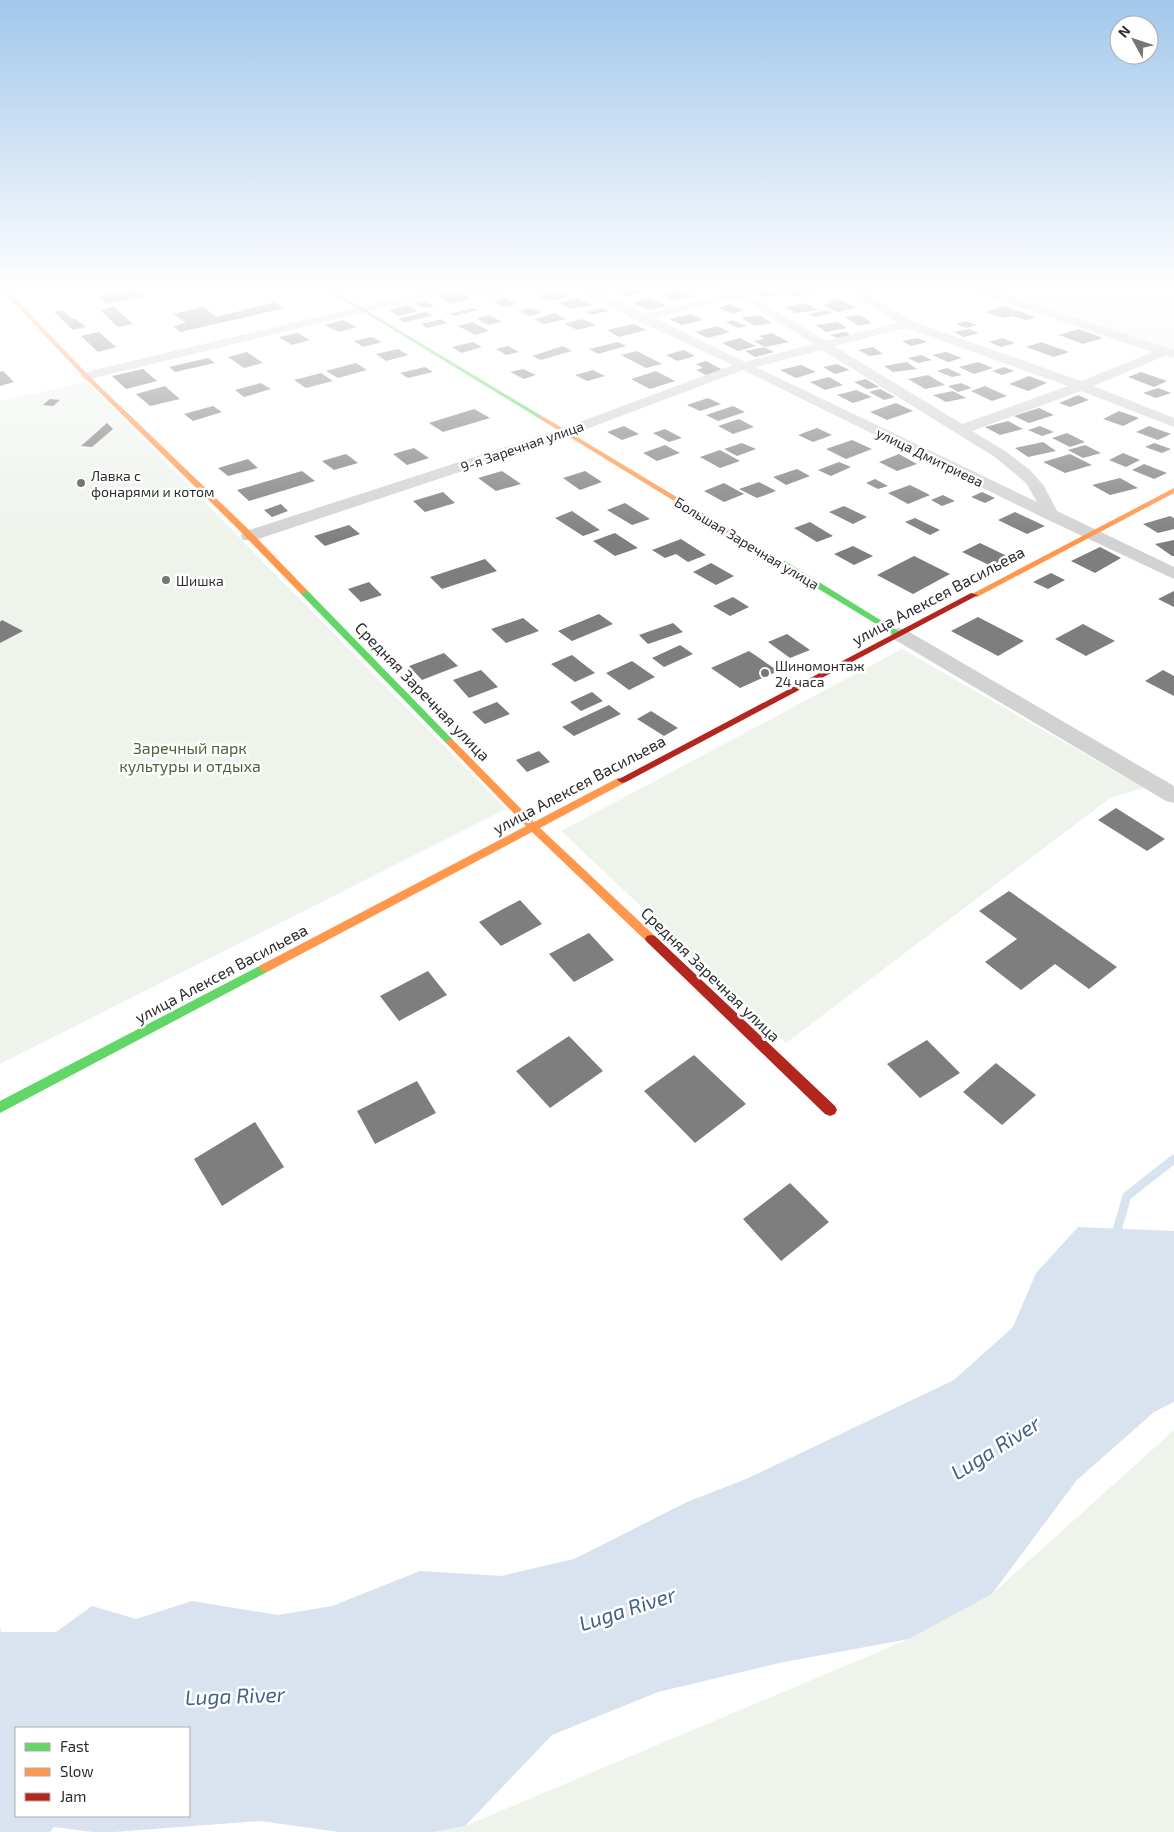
<svg xmlns="http://www.w3.org/2000/svg" width="1174" height="1832" viewBox="0 0 1174 1832" font-family="'Exo 2',sans-serif">
<style>
.green{fill:#eef3ec}
.water{fill:#d9e3ef;fill-rule:evenodd}
.lines{fill:none;stroke-linecap:round;stroke-linejoin:round}
.stream{stroke:#d9e3ef;stroke-width:9}
.building{fill:#7e7e7e}
.street{fill:#d2d2d2;fill-rule:evenodd}
.fast{fill:#63d668;fill-rule:evenodd}
.slow{fill:#ff974d;fill-rule:evenodd}
.jam{fill:#b3261e;fill-rule:evenodd}
.poi-dot{fill:#767676;stroke:#fff;stroke-width:2}
.labels{text-anchor:middle;dominant-baseline:central;stroke-width:5;stroke-linejoin:round;paint-order:stroke}
.far-street-label{font-size:14px;fill:#2d2d2d;stroke:#fff}
.far-poi-label{font-size:14px;fill:#2d2d2d;stroke:#fff;text-anchor:start}
.street-label{font-size:16px;fill:#2d2d2d;stroke:#fff}
.park-label{font-size:16px;fill:#4a653e;stroke:#fff}
.near-water-label{font-size:21px;font-style:italic;fill:#416189;stroke:#fff}
</style>
<rect width="100%" height="100%" fill="#fff"/>
<!-- green -->
<path class="green" d="M957,286H1174V359L1157,354Z
M87,382L506,809L0,1064V401Z
M902,649L1144,788L1110,798L786,1043L561,831Z
M1174,1430V1832H434L465,1826L909,1639L992,1594Z"/>
<!-- water -->
<path class="water" d="M1078,1227L1174,1231V1402L1154,1412L1076,1481L992,1594L909,1639L784,1662L658,1692L552,1735L465,1826L434,1832H339L260,1821L114,1832H93L54,1827L50,1832H0V1628L1,1632H56L92,1606L136,1619L192,1601L278,1615L332,1606L420,1571L501,1576L574,1559L687,1502L746,1479L954,1380L1013,1327L1036,1273ZM16,1728H189V1816H16Z"/>
<g class="lines">
<!-- stream -->
<path class="stream" d="M1115,1237L1127,1196L1174,1159"/>
</g>
<!-- building -->
<path class="building" d="M483,286L496,292L478,296L465,290Z
M489,286H503L509,288L501,291Z
M801,286L815,293L793,297L779,289Z
M628,287L642,293L626,297L612,291Z
M137,289L146,296L107,304L98,297Z
M771,289L780,293L764,297L756,292Z
M560,290L572,296L549,301L538,296Z
M679,290L693,296L675,301L661,294Z
M458,292L471,299L450,304L437,296Z
M505,298L517,304L505,307L493,301Z
M578,298L591,305L571,309L558,303Z
M650,298L667,306L649,310L632,303Z
M838,299L857,308L837,312L822,305L829,304L825,302Z
M425,301L435,306L424,308L414,303Z
M275,302L285,308L180,332L173,326L186,323L173,314L204,307L216,317Z
M806,303L818,310L796,313L784,307Z
M729,304L744,310L733,314L718,308Z
M408,305L418,311L398,316L389,310Z
M1004,306L1036,317L1026,320L1012,316L1004,318L985,312Z
M114,307L133,324L118,327L100,310Z
M473,308L478,310L454,316L449,314Z
M531,308L542,313L529,316L519,311Z
M602,308L608,311L592,315L586,312Z
M62,310L72,319H76L86,327L73,330L54,312Z
M826,310L834,313L815,317L808,314Z
M426,312L432,316L404,322L398,319Z
M555,313L566,319L544,324L534,319Z
M691,314L704,320L682,325L669,319Z
M490,315L502,322L488,325L476,318Z
M759,315L772,323L755,326L741,318Z
M859,315L872,323L859,326L845,317Z
M441,319L447,323L427,328L421,324Z
M582,319L596,325L578,330L564,324Z
M343,320L357,327L339,332L324,325Z
M733,320L747,326L738,328L725,322Z
M966,321L977,325L966,328L956,324Z
M472,322L489,331L475,335L458,326Z
M837,322L847,328L826,332L816,325Z
M634,324L646,330L619,337L607,330Z
M717,326L730,332L708,338L695,332Z
M969,329L979,333L964,337L954,332Z
M1079,329L1103,338L1083,344L1059,335Z
M99,332L116,347L98,352L81,336Z
M845,332L851,335L837,338L830,335Z
M298,333L310,340L292,345L279,337Z
M772,333L789,342L765,347L754,341L764,339L759,336Z
M372,337L382,342L363,347L354,341Z
M740,338L756,346L738,351L722,343Z
M918,338L927,342L911,346L902,341Z
M1002,338L1015,343L1001,347L989,342Z
M473,342L482,347L461,353L452,347Z
M618,342L626,346L598,354L589,349Z
M1041,342L1069,352L1054,357L1026,347Z
M508,346L519,352L506,355L496,349Z
M563,346L572,351L541,360L532,356Z
M764,347L774,352L755,357L745,351Z
M873,347L883,354L870,356L858,350Z
M398,349L408,355L386,361L376,354Z
M684,350L695,356L677,361L666,355Z
M637,351L662,364L646,368L621,355Z
M247,352L263,363L244,368L228,357Z
M946,352L962,358L948,362L932,355Z
M922,355L932,360L918,363L908,358Z
M208,358L215,363L175,372L169,367Z
M706,361L723,370L706,375L696,370L703,368L696,364Z
M907,362L917,369L893,372L884,366Z
M978,362L993,368L974,374L959,367Z
M356,363L367,370L338,378L326,371Z
M837,364L850,370L835,374L823,367Z
M801,365L816,372L796,378L780,370Z
M425,367L433,372L408,378L400,373Z
M1004,367L1014,371L1002,375L992,371Z
M947,368L962,375L952,377L937,371Z
M143,369L157,381L126,389L112,376Z
M523,369L536,375L524,379L510,372Z
M593,370L605,376L587,381L575,375Z
M3,371L14,382L0,386V372Z
M656,371L675,381L650,389L631,379Z
M1141,372L1167,381L1154,387L1128,377Z
M321,373L333,381L306,388L294,380Z
M928,375L945,385L925,389L908,379Z
M1029,376L1047,383L1028,391L1009,384Z
M829,377L843,385L825,390L810,382Z
M866,379L879,387L867,389L854,382Z
M261,383L271,389L244,397L235,390Z
M961,383L972,388L958,392L948,386Z
M165,386L180,399L150,406L136,394Z
M985,386L1007,396L992,401L971,391Z
M1158,388L1171,393L1156,398L1143,393Z
M880,389L895,397L884,400L869,392Z
M856,390L872,397L853,403L837,395Z
M953,391L966,398L946,402L933,395Z
M1078,395L1089,400L1070,407L1059,403Z
M708,398L721,404L700,411L687,405Z
M50,399L60,400L53,406L43,405Z
M896,403L913,411L887,420L870,412Z
M213,406L222,412L193,421L184,414Z
M733,406L745,412L718,421L706,415Z
M1039,408L1054,415L1029,423L1014,416Z
M474,409L490,418L443,432L429,423Z
M1119,411L1139,418L1123,426L1103,419Z
M739,419L754,427L733,434L718,426Z
M1008,421L1023,429L1000,435L985,427Z
M107,423L113,429L92,447L81,446Z
M624,426L639,434L622,440L607,432Z
M1040,426L1054,432L1042,436L1028,430Z
M1149,426L1171,434L1158,440L1136,432Z
M817,428L832,435L813,442L798,435Z
M665,429L682,438L669,442L653,433Z
M1067,433L1085,442L1070,447L1052,438Z
M852,440L872,449L846,459L826,449Z
M1043,442L1056,451L1028,457L1015,448Z
M742,443L756,449L737,456L724,449Z
M1154,443L1171,449L1162,453L1145,447Z
M665,445L680,453L657,461L643,453Z
M1085,445L1101,453L1083,458L1068,450Z
M414,448L429,458L407,465L393,454Z
M720,450L740,461L720,468L700,457Z
M1123,453L1140,460L1126,467L1109,460Z
M346,454L358,463L334,470L322,461Z
M899,454L917,464L897,471L879,462Z
M1070,454L1092,465L1065,473L1043,462Z
M248,459L258,468L228,476L218,468Z
M839,462L851,467L831,476L818,470Z
M1144,464L1167,473L1154,479L1132,470Z
M797,469L810,476L786,485L773,477Z
M302,471L315,481L249,501L237,490Z
M502,471L521,484L496,491L478,478Z
M585,471L602,482L580,490L563,478Z
M1120,478L1138,488L1110,495L1092,485Z
M875,479L888,486L878,489L866,483Z
M759,482L776,491L757,498L739,489Z
M724,483L744,494L724,502L704,491Z
M910,485L930,495L908,504L888,493Z
M443,492L455,503L425,512L413,501Z
M982,492L995,498L985,503L971,497Z
M943,495L955,501L942,506L931,500Z
M625,503L650,519L632,525L607,510Z
M281,504L288,511L272,517L264,510Z
M844,506L867,517L853,524L829,512Z
M572,511L600,530L583,536L555,518Z
M1015,512L1045,526L1027,534L998,520Z
M1170,516L1174,518V529L1158,533L1143,524Z
M915,518L940,530L930,535L905,522Z
M810,522L833,536L817,542L794,528Z
M349,525L360,534L325,546L314,536Z
M615,533L638,548L615,556L593,541Z
M681,539L706,555L688,562L676,554L665,558L652,550Z
M1174,540V556H1172L1155,544Z
M980,543L1009,557L991,566L962,552Z
M853,546L873,556L854,565L834,554Z
M1100,547L1121,558L1095,573L1071,561Z
M914,556L950,574L913,594L877,575Z
M485,559L497,571L442,589L430,577Z
M711,563L734,576L716,585L693,572Z
M1051,573L1065,580L1048,589L1033,582Z
M369,582L382,595L361,602L348,589Z
M1174,591V607L1158,599Z
M733,597L749,607L730,616L713,606Z
M599,614L613,624L572,641L558,631Z
M978,617L1024,641L998,656L951,631Z
M523,618L539,631L506,643L491,629Z
M2,620L23,631L0,643V622Z
M673,623L683,632L648,644L639,635Z
M1083,624L1115,641L1086,656L1055,639Z
M787,634L810,650L790,658L768,642Z
M680,645L693,654L664,667L652,658Z
M749,651L778,671L740,688L711,668Z
M444,653L458,666L422,680L409,666Z
M572,655L595,673L575,682L551,664Z
M632,661L655,677L629,690L606,673Z
M481,670L498,687L469,698L453,680Z
M1163,670L1174,676V696L1145,681Z
M592,692L603,701L581,711L570,702Z
M497,702L510,714L485,724L472,712Z
M609,705L621,714L574,736L562,727Z
M651,711L678,728L664,736L637,719Z
M539,751L550,762L527,772L516,760Z
M1116,808L1165,839L1147,851L1098,820Z
M1009,891L1117,967L1089,989L1055,964L1021,990L985,962L1017,939L979,911Z
M520,900L542,924L501,946L479,922Z
M589,933L614,960L574,982L549,954Z
M428,971L447,995L399,1021L380,996Z
M569,1036L603,1071L550,1108L516,1071Z
M927,1040L960,1073L920,1098L887,1064Z
M694,1055L746,1104L695,1143L644,1091Z
M996,1063L1036,1095L1002,1125L963,1092Z
M417,1081L436,1113L375,1144L357,1111Z
M255,1122L284,1167L222,1206L194,1159Z
M790,1183L829,1222L781,1261L743,1219Z"/>
<g class="lines">
<!-- street -->
<path class="street" d="M448,286H467L461,289L86,380L79,376L86,372Z
M573,286H587L645,314L730,292L723,286H735L741,289L755,286H773L772,288L749,294L826,341L897,323L860,298L858,296L861,286H871L870,295L911,321L1081,381L1153,352L963,288L961,286H978L1174,350V357L1165,356L1093,386L1174,418V427L1081,391L972,431L1005,451L1030,470L1044,486L1057,511L1174,567V579L1044,518L743,370L568,436L255,540H243L241,536L243,532L558,430L733,365L638,321ZM738,297L814,344L745,362L655,318ZM906,328L1068,386L962,424L834,346ZM822,350L995,457L1026,483L1037,502L756,367Z
M899,628L906,630L1174,786V803L1166,801L892,638L890,634L892,630Z"/>
<!-- fast -->
<path class="fast" d="M321,286H326L545,418L540,419Z
M779,561H785L903,634L899,637L896,636L779,565Z
M300,589H306L453,740V744H447L300,593Z
M265,963L269,965L271,968L269,971L0,1113V1101Z"/>
<!-- slow -->
<path class="slow" d="M0,286H4L88,375L246,527L306,589V593H300L240,531L84,377L0,288Z
M540,417H544L786,563L779,565L540,419Z
M1174,488V493L977,597L970,595Z
M450,739L453,740L534,822L618,778H626L627,780L626,782L540,828L655,936L657,939L655,942H647L532,832L269,971H261L259,968L261,965L526,826L447,744L445,742Z"/>
<!-- jam -->
<path class="jam" d="M971,593L978,595L626,782L622,783L617,780Z
M651,935L655,936L835,1106L837,1110L835,1114L830,1116L825,1114L647,942L645,939L647,936Z"/>
</g>
<!-- sky -->
<linearGradient id="sky" x2="0" y2="1"><stop stop-color="#a2c7eb"/><stop offset="0.53" stop-color="#fff"/><stop offset="1" stop-color="#fff" stop-opacity="0"/></linearGradient>
<rect width="1174" height="542" fill="url(#sky)"/>
<!-- markers -->
<g class="poi-dot">
<circle cx="81" cy="483" r="5"/>
<circle cx="166" cy="580" r="5"/>
<circle cx="765" cy="673" r="5"/>
</g>
<g class="labels">
<!-- far-street labels -->
<g class="far-street-label">
<text transform="translate(522 446) rotate(-19)">9-я Заречная улица</text>
<text transform="translate(930 457) rotate(26)">улица Дмитриева</text>
<text transform="translate(747 543) rotate(31)">Большая Заречная улица</text>
</g>
<!-- far-poi labels -->
<g class="far-poi-label">
<text x="91" y="475">Лавка с<tspan x="91" dy="16">фонарями и котом</tspan></text>
<text x="176" y="580">Шишка</text>
<text x="775" y="665">Шиномонтаж<tspan x="775" dy="16">24 часа</tspan></text>
</g>
<!-- street labels -->
<g class="street-label">
<text transform="translate(938 595) rotate(-28)">улица Алексея Васильева</text>
<text transform="translate(423 691) rotate(46)">Средняя Заречная улица</text>
<text transform="translate(579 784) rotate(-28)">улица Алексея Васильева</text>
<text transform="translate(221 973) rotate(-28)">улица Алексея Васильева</text>
<text transform="translate(711 974) rotate(44)">Средняя Заречная улица</text>
</g>
<!-- park labels -->
<g class="park-label">
<text x="190" y="747">Заречный парк<tspan x="190" dy="18">культуры и отдыха</tspan></text>
</g>
<!-- near-water labels -->
<g class="near-water-label">
<text transform="translate(995 1447) rotate(-32)">Luga River</text>
<text transform="translate(627 1608) rotate(-18)">Luga River</text>
<text transform="translate(235 1695) rotate(-2)">Luga River</text>
</g>
</g>
<!-- legend -->
<rect x="15" y="1727" width="175" height="90" fill="#ffffff" stroke="#ababab"/>
<rect x="25" y="1743" width="25" height="8" fill="#63d668" stroke="#ababab"/>
<text x="60" y="1752" font-size="15" fill="#2d2d2d">Fast</text>
<rect x="25" y="1768" width="25" height="8" fill="#ff974d" stroke="#ababab"/>
<text x="60" y="1777" font-size="15" fill="#2d2d2d">Slow</text>
<rect x="25" y="1793" width="25" height="8" fill="#b3261e" stroke="#ababab"/>
<text x="60" y="1802" font-size="15" fill="#2d2d2d">Jam</text>
<!-- north arrow -->
<g transform="translate(1134 40) rotate(310)"><circle r="24" fill="#ffffff" stroke="#ababab"/>
<path d="M0-4L9 19L0 12L-9 19Z" fill="#767676"/>
<text y="-8" font-size="14" font-weight="bold" text-anchor="middle" fill="#2d2d2d">N</text>
</g>
</svg>
